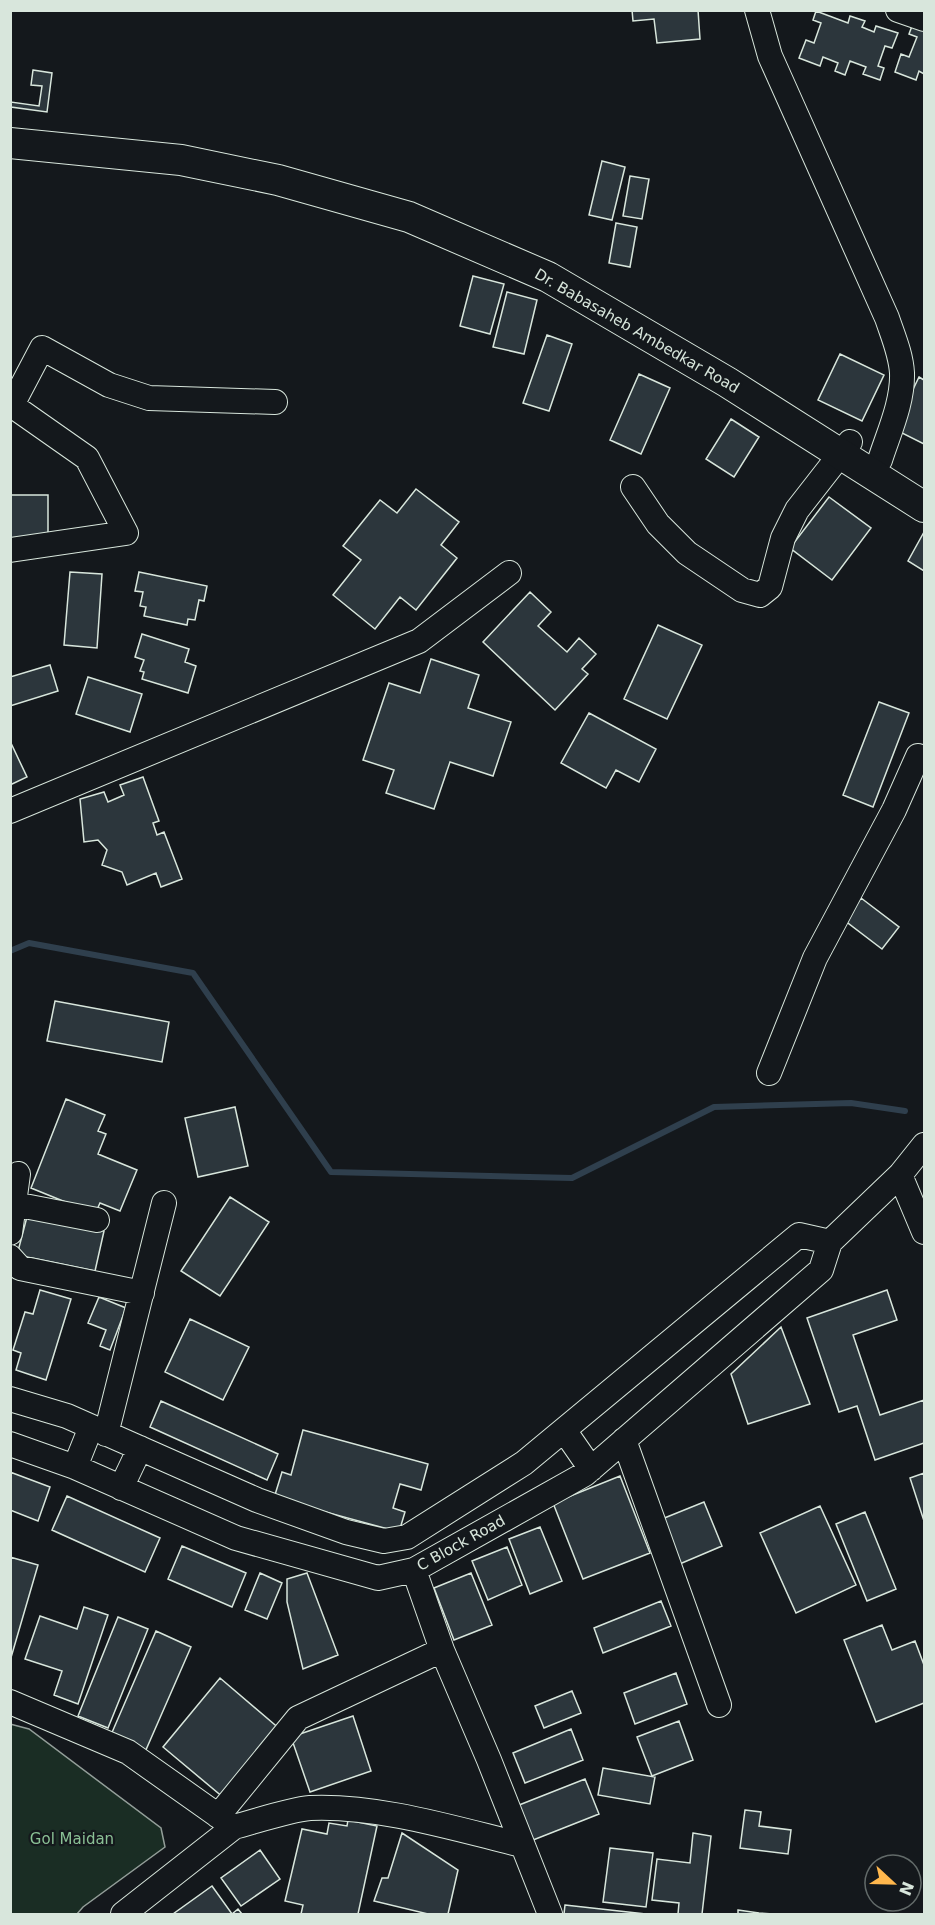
<svg xmlns="http://www.w3.org/2000/svg" width="935" height="1925" viewBox="0 0 935 1925" font-family="'DejaVu Sans',sans-serif">
<style>
.green{fill:#1a2d24;stroke:#939e99;stroke-width:1.5}
.lines{fill:none;stroke-linecap:round;stroke-linejoin:round}
.stream{stroke:#2f3f4d;stroke-width:6}
.building{fill:#2c363c;stroke:#d8e6dc;stroke-width:1.5}
.minor-casing{stroke:#d8e6dc;stroke-width:26}
.major-casing{stroke:#d8e6dc;stroke-width:32}
.minor{stroke:#14181c;stroke-width:24}
.major{stroke:#14181c;stroke-width:30}
.labels{text-anchor:middle;dominant-baseline:central;stroke-width:4.5;stroke-linejoin:round;paint-order:stroke}
.street-label{font-size:15px;fill:#d8e6dc;stroke:#14181c}
.park-label{font-size:15px;fill:#8ac095;stroke:#14181c}
</style>
<rect width="100%" height="100%" fill="#14181c"/>
<!-- green -->
<path class="green" d="M10,1724L29,1729L161,1828L165,1847L83,1907L77,1914H11Z"/>
<g class="lines">
<!-- stream -->
<path class="stream" d="M10,951L29,943L193,973L331,1172L572,1178L714,1107L851,1103L905,1111"/>
</g>
<!-- building -->
<path class="building" d="M632,10H698L700,39L657,43L654,19L633,21Z
M816,11L848,23L850,16L865,21L862,27L874,32L876,26L898,33L892,48L885,46L878,66L884,68L880,80L863,74L866,67L850,61L845,75L835,71L838,63L823,57L820,66L799,58L806,40L814,43L821,23L813,20Z
M912,26L924,30V74L919,71L916,80L895,72L901,54L909,57L917,37L909,34Z
M33,70L52,73L47,112L11,107V102L39,106L42,86L31,85Z
M602,161L625,167L612,220L589,215Z
M630,176L649,179L642,219L623,216Z
M616,223L637,227L630,267L609,263Z
M473,276L504,284L490,334L460,326Z
M507,292L537,300L524,354L493,347Z
M547,335L572,344L549,411L523,403Z
M840,354L884,375L862,421L818,400Z
M639,374L670,388L641,454L610,440Z
M919,377L924,380V444L894,429Z
M731,419L759,437L734,477L706,459Z
M416,489L459,522L441,545L457,558L416,610L400,597L375,629L333,595L361,560L343,546L380,500L397,513Z
M10,495H48V541H10Z
M829,497L871,528L832,580L790,548Z
M924,532V571L908,561Z
M70,572L102,574L97,648L64,645Z
M139,572L207,586L204,601L199,600L195,620L188,619L187,625L144,616L146,607L140,606L143,592L135,591Z
M530,592L551,612L538,626L567,652L579,638L596,654L582,669L588,674L555,710L483,642Z
M658,625L702,645L667,719L624,699Z
M142,634L189,649L185,662L196,666L188,693L142,679L144,672L140,671L144,660L135,657Z
M431,659L479,675L468,708L511,722L493,776L450,762L434,809L386,793L394,770L363,760L389,683L420,693Z
M50,665L58,691L10,706V677Z
M88,677L142,694L130,732L76,714Z
M879,702L909,713L873,807L843,795Z
M589,713L656,749L639,782L616,770L606,788L561,763Z
M10,741L27,777L10,785Z
M143,777L159,821L153,823L157,835L164,832L182,879L161,887L156,873L127,885L122,872L102,865L107,850L98,840L84,842L80,799L104,792L108,802L124,795L120,785Z
M861,898L899,927L882,949L844,920Z
M55,1001L169,1022L162,1062L47,1041Z
M66,1099L105,1115L98,1131L106,1134L98,1154L137,1170L120,1211L100,1203L95,1214L31,1188Z
M235,1107L248,1166L198,1177L185,1118Z
M230,1197L269,1222L220,1296L181,1271Z
M28,1213L104,1231L95,1271L17,1255Z
M40,1290L71,1299L46,1380L16,1370L21,1353L13,1350L25,1312L33,1314Z
M887,1290L897,1320L853,1335L880,1415L924,1400V1443L875,1460L857,1406L839,1412L807,1318Z
M99,1297L126,1308L110,1350L100,1346L106,1330L88,1323Z
M190,1319L249,1347L223,1400L165,1372Z
M781,1327L810,1404L748,1424L731,1374Z
M161,1401L278,1454L267,1480L150,1427Z
M303,1430L428,1464L421,1490L400,1484L393,1508L405,1512L399,1532L274,1498L282,1472L291,1475Z
M10,1472L50,1487L38,1521L10,1510Z
M924,1473V1521L910,1478Z
M620,1476L650,1553L583,1579L553,1503Z
M67,1496L160,1538L145,1572L52,1530Z
M704,1502L722,1546L675,1566L657,1521Z
M820,1506L856,1585L796,1613L760,1533Z
M865,1512L896,1589L867,1601L836,1524Z
M540,1527L562,1581L530,1594L509,1539Z
M182,1546L246,1573L232,1607L168,1579Z
M507,1547L522,1585L488,1600L472,1561Z
M10,1557L38,1565L10,1661Z
M260,1573L282,1583L267,1619L245,1610Z
M307,1573L338,1655L303,1669L287,1602V1579Z
M471,1573L492,1625L454,1640L434,1588Z
M661,1601L671,1626L603,1653L594,1628Z
M84,1607L108,1615L78,1704L54,1695L62,1671L25,1659L40,1616L77,1629Z
M118,1617L148,1629L108,1728L78,1716Z
M882,1625L892,1650L915,1641L924,1665V1703L876,1722L844,1640Z
M156,1631L191,1647L145,1752L110,1737Z
M676,1673L687,1704L635,1724L624,1693Z
M220,1678L281,1730L224,1798L163,1747Z
M572,1691L581,1713L544,1728L535,1706Z
M353,1716L371,1771L310,1792L291,1737Z
M679,1721L693,1760L652,1776L637,1737Z
M571,1729L583,1760L525,1783L513,1753Z
M603,1768L655,1777L650,1804L598,1795Z
M585,1779L599,1814L523,1844L509,1809Z
M745,1810L761,1812L759,1826L791,1830L788,1854L740,1848Z
M348,1820L377,1826L358,1914H301L303,1905L285,1901L302,1829L327,1834L329,1823L347,1826Z
M402,1833L458,1870L448,1914H428L374,1901L382,1878H388Z
M693,1833L711,1836L702,1914H678L679,1903L652,1900L657,1859L690,1863Z
M610,1848L653,1853L646,1907L603,1902Z
M260,1850L280,1879L241,1906L221,1878Z
M212,1886L232,1914L238,1909L242,1914H173Z
M565,1905L646,1914H564Z
M738,1910L759,1913L773,1914H738Z"/>
<g class="lines">
<!-- minor casing -->
<g class="minor-casing">
<path id="minor" d="M757,10L770,56L887,318C893,336 901,354 902,373C903,402 889,432 880,460
M898,10L924,19
M10,404L87,458L126,533L10,550
M12,405L42,348L109,385L149,398L275,402
M633,487L658,524L687,553L742,590L760,595L770,587L783,538L797,510L850,442
M10,811L419,641L509,573
M769,1073L815,958L894,810L918,756
M900,1175L924,1232
M14,1204L97,1220
M10,1233L18,1174
M10,1257L20,1268L142,1293
M10,1399L67,1416L257,1500L346,1532L384,1541L407,1537L524,1463L799,1235L830,1242
M564,1430L591,1469
M106,1434L164,1203
M624,1440L719,1705
M10,1444L75,1467L236,1538L378,1578L414,1570L585,1474L821,1270L830,1242L900,1175L924,1145
M75,1467L91,1427
M121,1488L140,1448
M414,1570L442,1650L489,1760L550,1914
M10,1702L128,1752L234,1827L123,1914
M218,1816L298,1718L442,1650
M234,1827C257,1821 288,1810 310,1808C379,1805 456,1829 522,1845"/>
</g>
<!-- major casing -->
<g class="major-casing">
<path id="major" d="M10,143L181,160L278,180L409,217L548,277L727,382L924,507"/>
</g>
<!-- minor -->
<use href="#minor" class="minor"/>
<!-- major -->
<use href="#major" class="major"/>
</g>
<g class="labels">
<!-- street labels -->
<g class="street-label">
<text transform="translate(637 331) rotate(30)">Dr. Babasaheb Ambedkar Road</text>
<text transform="translate(461 1543) rotate(-29)">C Block Road</text>
</g>
<!-- park labels -->
<g class="park-label">
<text x="72" y="1839">Gol Maidan</text>
</g>
</g>
<!-- border -->
<rect width="935" height="1925" fill="none" stroke="#d8e6dc" stroke-width="24"/>
<!-- north arrow -->
<g transform="translate(893 1883) rotate(112)"><circle r="28" fill="#14181c" stroke="#626a69" stroke-width="1.5"/>
<path d="M0-4.5L10 22L0 15L-10 22Z" fill="#ffb74d"/>
<text y="-9" font-size="16" font-weight="bold" text-anchor="middle" fill="#d8e6dc">N</text>
</g>
</svg>
